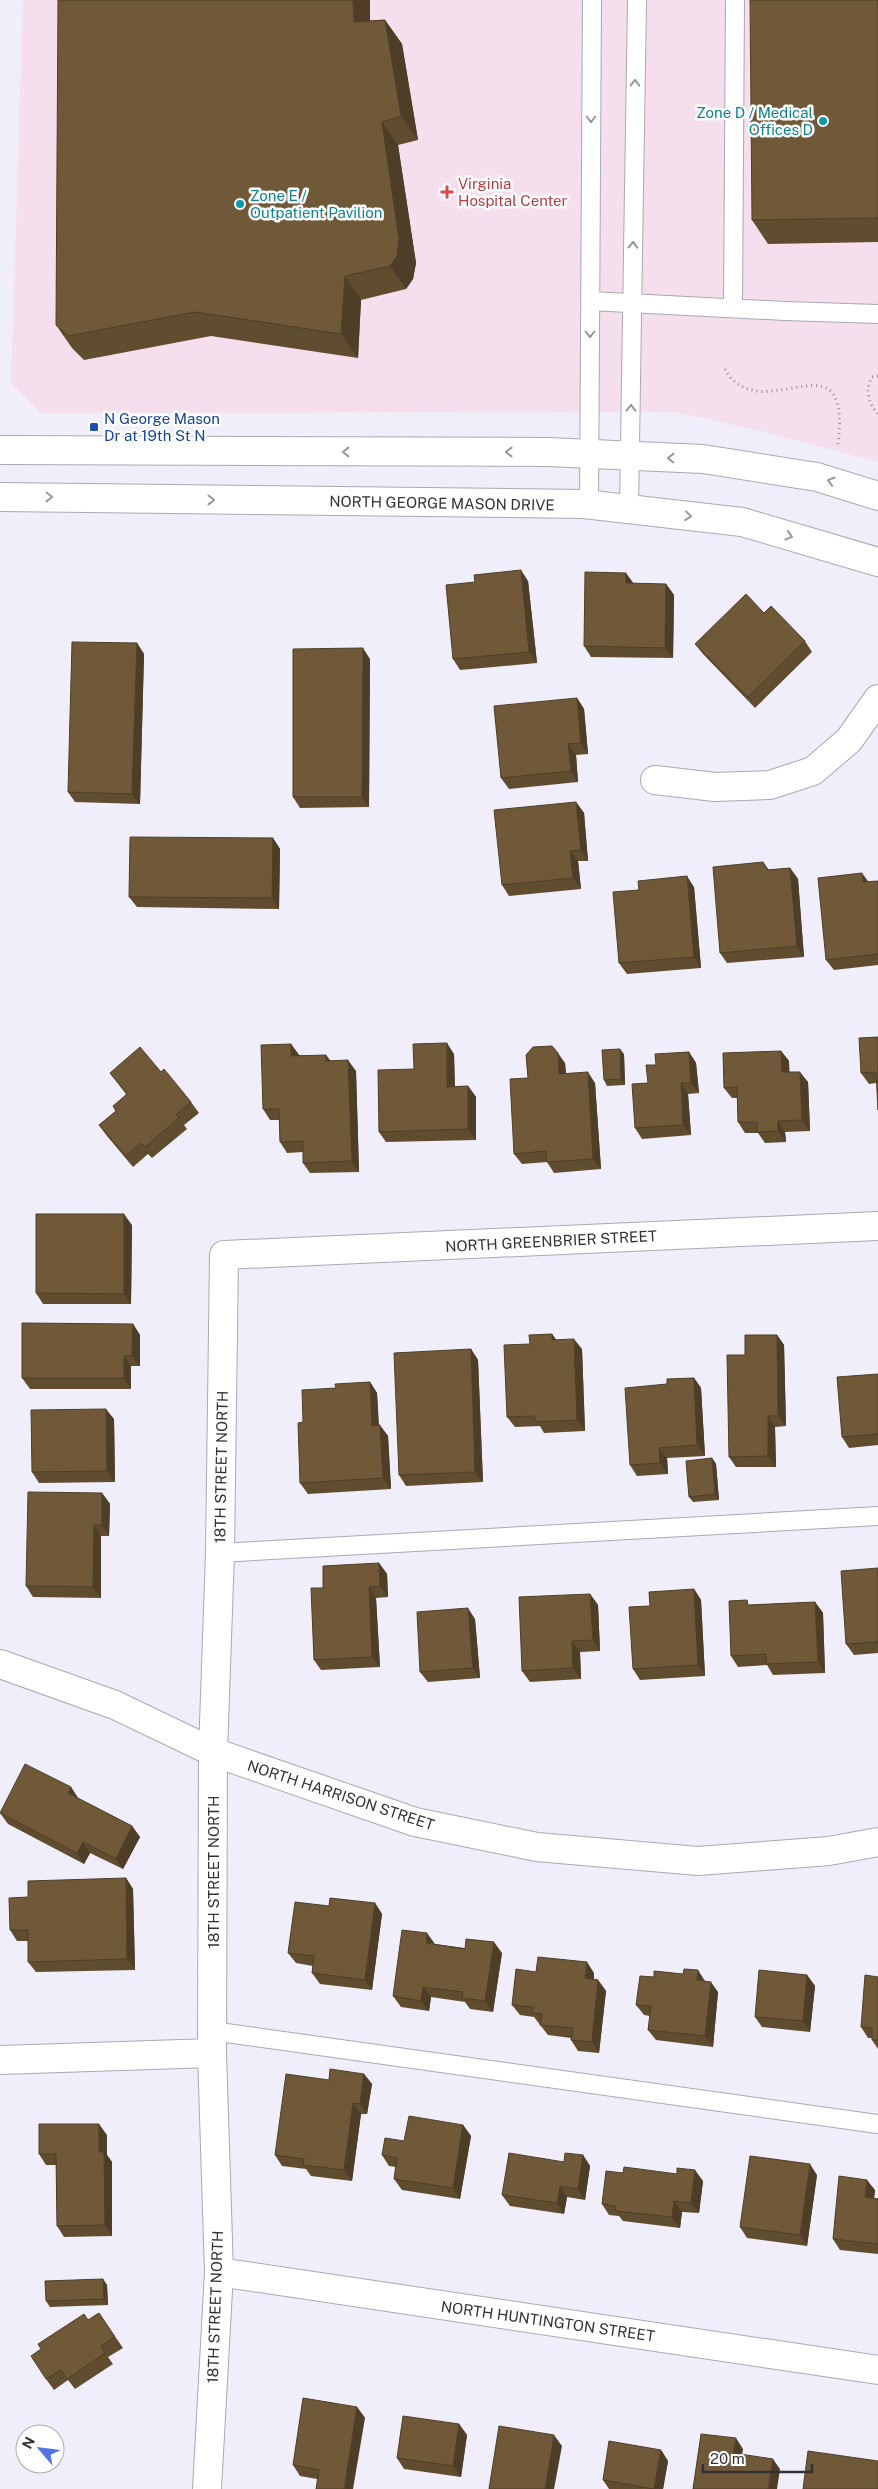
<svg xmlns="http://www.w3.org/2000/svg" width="878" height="2489" viewBox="0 0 878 2489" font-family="'Public Sans',sans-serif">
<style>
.medical{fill:#f5dfec}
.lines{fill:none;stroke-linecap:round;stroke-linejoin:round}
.service-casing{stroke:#aaa8b3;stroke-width:20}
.minor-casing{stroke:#aaa8b3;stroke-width:30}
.tertiary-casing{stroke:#aaa8b3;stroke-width:30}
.secondary-casing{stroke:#aaa8b3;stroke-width:30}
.path{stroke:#919098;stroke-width:3;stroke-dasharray:1 4;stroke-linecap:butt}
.service{stroke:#fff;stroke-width:18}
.minor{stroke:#fff;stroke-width:28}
.tertiary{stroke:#fff;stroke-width:28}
.secondary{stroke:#fff;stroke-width:28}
.wall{fill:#604d30}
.shaded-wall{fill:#4e3e27}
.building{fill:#705938;stroke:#4e3e27}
.oneway{stroke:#98989a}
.culture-dot{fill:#0f9aa8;stroke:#fff;stroke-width:2}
.health-dot{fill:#e0444e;stroke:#fff;stroke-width:2}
.transit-dot{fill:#1a4fb4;stroke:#fff;stroke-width:2}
.labels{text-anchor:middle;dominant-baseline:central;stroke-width:5;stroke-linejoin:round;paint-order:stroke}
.culture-label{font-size:15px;fill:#0d838f;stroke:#fff;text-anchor:end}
.health-label{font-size:15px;fill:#be3a42;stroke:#fff;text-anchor:start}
.transit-label{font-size:15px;fill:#164399;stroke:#fff;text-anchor:start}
.street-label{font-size:15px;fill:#323136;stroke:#fff}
</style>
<rect width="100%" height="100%" fill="#f0eefa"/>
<!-- medical -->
<path class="medical" d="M23,0H878V462L752,429L675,412L41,413L11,383Z"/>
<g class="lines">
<!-- service casing -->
<g class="service-casing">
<path id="service" d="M590,301L785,311L878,314
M733,308L735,0
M589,505L592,0
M629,509L637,0
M220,1553L878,1516
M212,2031L878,2124"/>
</g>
<!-- minor casing -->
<g class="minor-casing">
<path id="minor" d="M655,780L715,787L770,785L813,771L849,740L878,699
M0,2060L212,2053
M219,2272L878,2370
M207,2489L219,2272L212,2053L213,1752L220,1553L224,1255L878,1226"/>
</g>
<!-- tertiary casing -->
<g class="tertiary-casing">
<path id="tertiary" d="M0,1664L115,1705L213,1752L415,1822L537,1847L698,1861L829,1851L878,1842"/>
</g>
<!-- secondary casing -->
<g class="secondary-casing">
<path id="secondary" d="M0,450L548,452L703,459L817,477L878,496
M0,497L584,504L742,522L878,562"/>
</g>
<!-- path -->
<path class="path" d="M725,369C727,373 730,378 734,381C775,418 851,336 838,444
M878,376L872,377C865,391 868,403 878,414"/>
<!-- service -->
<use href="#service" class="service"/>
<!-- minor -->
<use href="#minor" class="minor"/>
<!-- tertiary -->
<use href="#tertiary" class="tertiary"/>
<!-- secondary -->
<use href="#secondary" class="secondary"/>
</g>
<!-- wall -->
<path class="wall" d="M878,0V242L768,244L752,220Z
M385,20L402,44L418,140L398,145L416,263L413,279L406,289L361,300L358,358L211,336L84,360L72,348L56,325L370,21Z
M528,581L537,663L460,670L453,659Z
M666,584L674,595L673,658L591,657L584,646Z
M805,641L812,652L755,708L703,654L695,644Z
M137,643L144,654L140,804L75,802L68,792Z
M370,659L369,807L300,808L293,797Z
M577,698L584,709L588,754L576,755L578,782L509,789L501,778Z
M576,802L584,813L588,861H578L581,889L509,896L502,885Z
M273,838L280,849L279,909L137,907L129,897Z
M763,862L769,870L790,868L798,879L804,957L727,963L720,953Z
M878,881V965L834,970L826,960L869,882Z
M694,887L701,968L627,974L619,963Z
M878,1037L876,1083L869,1084L861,1073Z
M291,1044L299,1055L330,1061L356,1071L359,1172L310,1173L303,1163V1152L287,1153L280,1142L279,1120H270L263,1109Z
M781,1051L789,1061V1072L808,1082L810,1131L785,1132L786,1142L765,1143L758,1133H745L738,1122L737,1098H732L724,1088Z
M689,1052L696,1063L699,1093L688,1094L691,1135L642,1139L635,1128L648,1083L656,1065Z
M454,1054L455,1087L468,1086L476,1097V1140L386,1142L379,1132L414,1069Z
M624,1054L625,1085L607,1086L604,1080Z
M565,1063L566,1074L595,1083L601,1169L554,1173L547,1162L522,1164L514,1154L528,1078Z
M161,1072L191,1102L199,1113L184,1125L187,1129L152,1158L148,1154L133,1167L107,1136L99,1125L116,1111L126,1094L110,1073Z
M132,1225L131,1304H43L36,1293Z
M133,1324L140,1335V1366H131V1389H30L22,1378Z
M552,1334L556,1340L582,1349L585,1431L544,1433L540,1426L515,1427L507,1417L530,1344Z
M777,1335L784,1345L786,1426L775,1427L776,1467H736L729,1457L745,1355Z
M471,1349L478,1360L483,1482L406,1486L399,1475Z
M878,1374V1445L849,1448L842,1437Z
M694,1378L701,1388L705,1456L667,1458L668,1474L637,1476L630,1465L667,1384Z
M370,1382L377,1393L379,1425L388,1436L391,1489L308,1494L300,1483L336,1388Z
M114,1419L115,1482L39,1483L32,1472Z
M712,1458L716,1464L719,1500L693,1502L689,1497Z
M102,1493L110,1504L109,1536H101V1598L33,1597L26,1586Z
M379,1563L387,1574L388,1597L376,1598L380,1667L321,1670L314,1660L323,1588Z
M878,1568V1653L854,1655L846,1644Z
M694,1589L701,1600L705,1676L640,1680L633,1669L650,1606Z
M590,1594L598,1605L600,1651L580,1652L581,1679L530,1682L522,1671Z
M815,1602L823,1613L825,1673L773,1675L767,1665L738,1667L731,1656L751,1605Z
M475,1619L480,1678L428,1682L420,1672Z
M71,1787L78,1798L132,1826L140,1837L123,1869L90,1853L84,1864L8,1824L0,1813Z
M126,1878L133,1889L135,1970L36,1972L28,1962V1941H17L10,1930L28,1897Z
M375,1903L382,1914L372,1990L320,1984L312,1973L313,1966L296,1963L288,1953L329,1906Z
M435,1944L502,1953L493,2012L470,2009L465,2002L431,1997L429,2011L401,2007L393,1996Z
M536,1972L594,1973V1979L598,1980L606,1991L599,2053L578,2051L571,2040V2038L548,2035L534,2017L520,2015L512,2005Z
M807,1975L815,1986L810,2032L762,2027L755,2017Z
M878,1977V2049L872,2040V2038H868L861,2027Z
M705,1981L718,1992L713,2047L656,2040L648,2030L650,2016L644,2015L636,2005Z
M364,2074L372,2084L367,2114H361L352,2181L311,2176L306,2169L282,2166L275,2155L329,2080Z
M463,2125L471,2136L460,2199L402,2190L394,2179L396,2167L389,2166L382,2155L404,2141Z
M107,2135V2155L112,2162V2236L64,2237L57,2226L56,2165H46L39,2154Z
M583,2155L590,2166L585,2200L567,2197L564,2214L510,2206L502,2195L564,2162Z
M817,2175L807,2246L747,2238L740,2227Z
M703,2181L699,2213L682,2212L680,2228L623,2221L619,2216L609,2215L602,2204Z
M875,2190L874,2198L878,2199V2254L840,2250L833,2239Z
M103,2279L107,2285L108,2305L50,2307L46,2301Z
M99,2313L123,2348L108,2357L113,2364L75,2389L68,2380L54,2390L46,2379L88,2320Z
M357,2407L365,2418L317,2479L300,2476L293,2465Z
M459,2424L467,2435L461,2477L404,2469L397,2458Z
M661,2450L668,2461L663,2489H609L603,2480Z"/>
<!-- shaded-wall -->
<path class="shaded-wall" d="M353,0H370V45L354,22Z
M385,20L402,44L418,140L401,116Z
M382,122L398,145L416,263L413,279L406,289L390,266Z
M345,276L361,300L358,358L341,334Z
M521,570L528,581L537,663L529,652Z
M626,573L634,584L626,583Z
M666,584L674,595L673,658L665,648Z
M137,643L144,654L140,804L132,794Z
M363,648L370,659L369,807L362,797Z
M577,698L584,709L588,754L581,743Z
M568,744L576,755L578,782L571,771Z
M576,802L584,813L588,861L581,850Z
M273,838L280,849L279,909L272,898Z
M570,851L578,861L581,889L573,878Z
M790,868L798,879L804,957L797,946Z
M862,873L870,884L863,882Z
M687,876L694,887L701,968L694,957Z
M447,1043L454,1054L455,1097L447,1087Z
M291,1044L299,1055V1066L291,1056Z
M620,1049L624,1054L625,1085L621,1079Z
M781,1051L789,1061L790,1083L782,1072Z
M689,1052L696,1063L699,1093L691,1083Z
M558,1053L565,1063L567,1085L559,1074Z
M326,1055L334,1065L326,1061Z
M348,1060L356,1071L359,1172L352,1161Z
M588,1072L595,1083L601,1169L593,1159Z
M800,1072L808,1082L810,1131L802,1120Z
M681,1083L688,1094L691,1135L683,1125Z
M468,1086L476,1097V1140L468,1129Z
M778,1121L785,1132L786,1142L778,1131Z
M124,1214L132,1225L131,1304L124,1294Z
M133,1324L140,1335V1366L132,1356Z
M552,1334L560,1345L552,1340Z
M777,1335L784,1345L786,1426L778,1416Z
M574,1339L582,1349L585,1431L577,1420Z
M471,1349L478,1360L483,1482L475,1472Z
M124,1356L131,1366V1389L124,1378Z
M694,1378L701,1388L705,1456L697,1445Z
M370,1382L377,1393L379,1436L372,1426Z
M106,1409L114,1419L115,1482L107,1471Z
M768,1416L775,1427L776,1467L768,1456Z
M380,1425L388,1436L391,1489L383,1478Z
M659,1448L667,1458L668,1474L660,1463Z
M712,1458L716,1464L719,1500L715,1494Z
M102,1493L110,1504L109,1536L102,1525Z
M94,1525L101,1536V1598L93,1587Z
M379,1563L387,1574L388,1597L380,1586Z
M369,1587L376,1598L380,1667L372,1657Z
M694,1589L701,1600L705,1676L698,1665Z
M590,1594L598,1605L600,1651L593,1640Z
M815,1602L823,1613L825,1673L818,1662Z
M468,1608L475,1619L480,1678L473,1668Z
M572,1641L580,1652L581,1679L573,1668Z
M71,1787L78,1798L75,1804L68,1793Z
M132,1826L140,1837L123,1869L116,1859Z
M83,1842L90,1853L84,1864L77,1853Z
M126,1878L133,1889L135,1970L127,1959Z
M375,1903L382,1914L372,1990L365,1980Z
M427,1933L435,1944L426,1943Z
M494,1942L502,1953L493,2012L485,2001Z
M587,1962L594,1973L593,1989L585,1978Z
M698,1970L705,1981L697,1980Z
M807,1975L815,1986L810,2032L803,2021Z
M598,1980L606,1991L599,2053L592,2042Z
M711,1982L718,1992L713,2047L705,2036Z
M423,1987L431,1997L429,2011L421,2001Z
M364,2074L372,2084L367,2114L360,2104Z
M353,2103L361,2114L352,2181L344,2170Z
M99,2124L107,2135V2155L112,2162V2236L105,2225L99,2152Z
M463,2125L471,2136L460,2199L453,2188Z
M583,2155L590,2166L585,2200L578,2189Z
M810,2164L817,2175L807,2246L800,2235Z
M695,2170L703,2181L699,2213L691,2203Z
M867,2180L875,2190L873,2208L865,2197Z
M560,2186L567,2197L564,2214L557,2203Z
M674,2201L682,2212L680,2228L672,2217Z
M103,2279L107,2285L108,2305L104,2299Z
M357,2407L365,2418L353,2489H344Z
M459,2424L467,2435L461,2477L453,2466Z
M554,2435L562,2446L554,2489H545Z
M736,2438L743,2449L741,2464L733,2453Z
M661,2450L668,2461L663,2489H654Z
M773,2459L780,2469L777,2489H768Z"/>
<!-- building -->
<path class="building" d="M58,0H353L354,22L385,20L401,116L382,122L399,239L397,256L390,266L345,276L341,334L195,312L68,336L56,325Z
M750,0H878V218L752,220Z
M521,570L529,652L453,659L446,585L475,582L474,575Z
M585,572L626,573V583L666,584L665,648L584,646Z
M746,594L764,613L771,606L805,641L748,697L695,644Z
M72,642L137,643L132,794L68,792Z
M363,648L362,797H293V649Z
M577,698L581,743L568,744L571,771L501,778L494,706Z
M576,802L581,850L570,851L573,878L502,885L494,810Z
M130,837L273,838L272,898L129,897Z
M763,862L767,870L790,868L797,946L720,953L713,867Z
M862,873L863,882L878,881V954L826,960L818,878Z
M687,876L694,957L619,963L613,892L639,890L638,881Z
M878,1037V1110L876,1072L861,1073L859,1038Z
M447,1043V1087L468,1086V1129L379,1132L378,1070L414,1069L413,1044Z
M291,1044V1056L326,1055V1061L348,1060L352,1161L303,1163V1141L280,1142L279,1109H263L261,1045Z
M552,1046L558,1053L559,1074L588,1072L593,1159L547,1162L546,1151L514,1154L510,1079L528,1078L526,1055L533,1047Z
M140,1047L161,1072L164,1069L191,1102L176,1115L179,1118L145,1147L141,1143L126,1156L99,1125L116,1111L113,1106L127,1094L110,1073Z
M620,1049L621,1079L604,1080L602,1050Z
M781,1051L782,1072H800L802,1120L778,1121V1131L757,1132V1122H738L737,1087L724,1088L723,1053Z
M689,1052L691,1083H681L683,1125L635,1128L632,1084L648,1083L646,1065H656L655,1054Z
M36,1214H124V1294L36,1293Z
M22,1323L133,1324L132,1356H124V1378H22Z
M552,1334V1340L574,1339L577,1420L537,1422L534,1416L507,1417L504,1345L530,1344L529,1335Z
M745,1335H777L778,1416H768V1456L729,1457L727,1355H745Z
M471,1349L475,1472L399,1475L394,1353Z
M878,1374V1434L842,1437L837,1377Z
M694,1378L697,1445L659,1448L660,1463L630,1465L625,1388L667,1384V1379Z
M370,1382L372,1426L380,1425L383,1478L300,1483L298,1423L303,1422L302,1390L336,1388L335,1384Z
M106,1409L107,1471L32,1472L31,1410Z
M712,1458L715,1494L689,1497L686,1461Z
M28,1492L102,1493V1525H94L93,1587L26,1586Z
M379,1563L380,1586L369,1587L372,1657L314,1660L311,1588H323V1566Z
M878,1568V1642L846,1644L841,1571Z
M694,1589L698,1665L633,1669L629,1607L650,1606L649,1592Z
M590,1594L593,1640L572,1641L573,1668L522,1671L519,1597Z
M747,1600L748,1605L815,1602L818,1662L766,1664V1654L731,1656L729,1601Z
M468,1608L473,1668L420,1672L417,1612Z
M25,1764L71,1787L68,1793L132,1826L116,1859L83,1842L77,1853L0,1813Z
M126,1878L127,1959L28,1962V1930H10L9,1898L28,1897V1881Z
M330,1898L375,1903L365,1980L312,1973L314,1956L288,1953L295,1902L329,1906Z
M402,1930L427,1933L426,1943L465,1949L466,1939L494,1942L485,2001L462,1998L463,1992L423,1987L421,2001L393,1996Z
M538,1957L587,1962L585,1978L598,1980L592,2042L571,2040L573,2028L540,2025L542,2014L532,2013L533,2007L512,2005L516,1969L536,1972Z
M684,1969L698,1970L697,1980L711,1982L705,2036L648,2030L651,2006L636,2005L640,1976L654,1977V1971L683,1974Z
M759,1970L807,1975L803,2021L755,2017Z
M865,1975L878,1977V2040H872V2028L861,2027Z
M330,2069L364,2074L360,2104L353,2103L344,2170L303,2165L304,2159L275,2155L286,2074L329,2080Z
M409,2116L463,2125L453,2188L394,2179L397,2158L382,2155L385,2138L404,2141Z
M39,2124H99V2152H104L105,2225L57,2226L56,2154H39Z
M509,2153L564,2162L565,2153L583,2155L578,2189L560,2186L557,2203L502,2195Z
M750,2156L810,2164L800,2235L740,2227Z
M624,2167L677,2174V2168L695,2170L691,2203L674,2201L672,2217L615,2211L616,2206L602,2204L606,2171L623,2173Z
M839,2176L867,2180L865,2197L878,2199V2244L833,2239Z
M103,2279L104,2299L46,2301L45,2281Z
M99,2313L115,2337L101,2346L105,2353L67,2379L61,2370L46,2379L31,2356L41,2349L38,2344L84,2314L88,2320Z
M303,2398L357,2407L344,2489H316L319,2470L293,2465Z
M403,2416L459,2424L453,2466L397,2458Z
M499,2426L554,2435L545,2489H489Z
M701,2434L736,2438L733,2453L773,2459L768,2489H693Z
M609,2441L661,2450L654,2489L603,2480Z
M808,2451L878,2461V2489H803Z"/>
<!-- one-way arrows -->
<defs><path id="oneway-chevron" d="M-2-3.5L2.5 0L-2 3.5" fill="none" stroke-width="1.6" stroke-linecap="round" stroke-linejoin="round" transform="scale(1.25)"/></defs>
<g class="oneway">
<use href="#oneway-chevron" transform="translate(635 83) rotate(-89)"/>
<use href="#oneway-chevron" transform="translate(591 119) rotate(90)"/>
<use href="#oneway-chevron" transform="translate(633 245) rotate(-89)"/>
<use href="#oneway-chevron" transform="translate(590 334) rotate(90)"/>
<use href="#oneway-chevron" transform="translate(631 408) rotate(-89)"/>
<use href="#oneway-chevron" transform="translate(346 452) rotate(-180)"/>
<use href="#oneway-chevron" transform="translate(509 452) rotate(-180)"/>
<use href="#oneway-chevron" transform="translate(671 458) rotate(-179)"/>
<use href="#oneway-chevron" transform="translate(831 481) rotate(-163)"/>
<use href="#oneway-chevron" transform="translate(49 497) rotate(1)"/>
<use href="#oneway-chevron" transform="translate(211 500) rotate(1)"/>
<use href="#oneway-chevron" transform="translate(688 516) rotate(6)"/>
<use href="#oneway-chevron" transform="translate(789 536) rotate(16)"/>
</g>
<!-- markers -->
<g class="culture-dot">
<circle cx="823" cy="121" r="5"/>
<circle cx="240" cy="204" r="5"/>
</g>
<path class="health-dot" d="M444.5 184.5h5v5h5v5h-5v5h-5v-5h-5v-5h5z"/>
<rect class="transit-dot" x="89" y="422" width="10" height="10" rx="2.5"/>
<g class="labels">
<!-- culture labels -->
<g class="culture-label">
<text x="813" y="112">Zone D / Medical<tspan x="813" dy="17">Offices D</tspan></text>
<text x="250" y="195" text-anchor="start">Zone E /<tspan x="250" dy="17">Outpatient Pavilion</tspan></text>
</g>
<!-- health labels -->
<g class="health-label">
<text x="458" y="183">Virginia<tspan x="458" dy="17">Hospital Center</tspan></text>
</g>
<!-- transit labels -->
<g class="transit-label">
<text x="104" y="418">N George Mason<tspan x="104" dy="17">Dr at 19th St N</tspan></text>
</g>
<!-- street labels -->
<g class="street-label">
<text transform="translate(442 503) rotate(1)">NORTH GEORGE MASON DRIVE</text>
<text transform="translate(551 1241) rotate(-3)">NORTH GREENBRIER STREET</text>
<text transform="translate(221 1467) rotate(-89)">18TH STREET NORTH</text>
<text transform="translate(341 1795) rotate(18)">NORTH HARRISON STREET</text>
<text transform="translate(213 1872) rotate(-90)">18TH STREET NORTH</text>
<text transform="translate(215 2307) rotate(-88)">18TH STREET NORTH</text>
<text transform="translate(548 2321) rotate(8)">NORTH HUNTINGTON STREET</text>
</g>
</g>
<!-- north arrow -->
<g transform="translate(40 2449) rotate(298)"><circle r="24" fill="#ffffff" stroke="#adadaf"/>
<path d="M0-4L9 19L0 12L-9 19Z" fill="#5473e8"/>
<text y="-8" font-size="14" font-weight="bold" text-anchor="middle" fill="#323136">N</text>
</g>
<!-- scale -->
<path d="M703 2464v8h109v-8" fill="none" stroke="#323136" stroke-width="2.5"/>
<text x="710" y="2464" font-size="15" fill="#323136" stroke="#ffffff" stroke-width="4" paint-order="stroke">20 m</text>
</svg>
